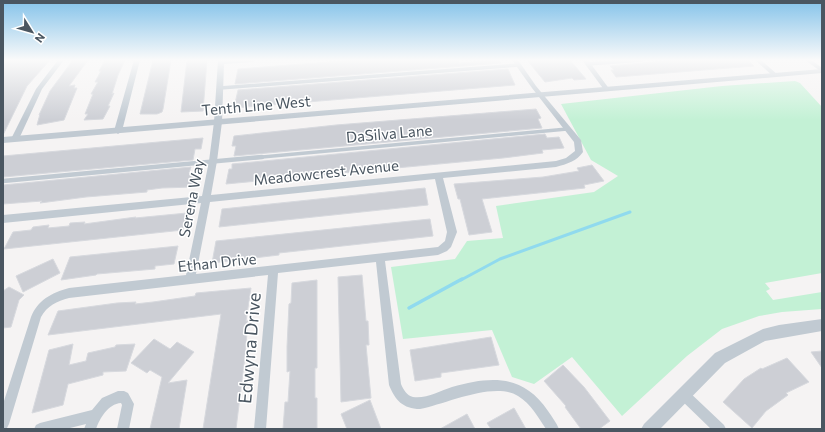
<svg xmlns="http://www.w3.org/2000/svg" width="825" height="432" viewBox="0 0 825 432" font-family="Commissioner,sans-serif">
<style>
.green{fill:#c3f1d5}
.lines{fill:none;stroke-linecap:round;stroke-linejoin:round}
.stream-far1{stroke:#90daee;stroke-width:3}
.stream{stroke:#90daee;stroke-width:3.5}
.building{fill:#cdcfd5;stroke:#d7d9de}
.service-far1{stroke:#c1cad2;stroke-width:3.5}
.service{stroke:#c1cad2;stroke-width:4.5}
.minor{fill:#c1cad2;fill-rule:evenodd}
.tertiary{fill:#c1cad2;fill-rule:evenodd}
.labels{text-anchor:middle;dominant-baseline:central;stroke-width:3;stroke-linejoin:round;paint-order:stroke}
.street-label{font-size:15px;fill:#4a5661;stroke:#fff}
.near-street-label{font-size:18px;fill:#4a5661;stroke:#fff}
</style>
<rect width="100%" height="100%" fill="#f5f3f3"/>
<!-- green -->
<path class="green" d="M795,81L800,83L822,107V273L765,283L770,289L766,291L773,300L822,292V309L782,312L759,316L722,329L687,356L622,416L572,357L534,384L512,377L492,330L403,339L391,267L455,259L467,241L503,238L496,206L594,192L618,176L591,160L561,104L722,86Z"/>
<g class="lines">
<!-- stream-far1 -->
<path class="stream-far1" d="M461,280L500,259L630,212"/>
<!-- stream -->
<path class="stream" d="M409,308L462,279"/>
</g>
<!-- building -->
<path class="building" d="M3,60H50L27,86L3,135Z
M73,60H88L69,86L75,85L74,88H77L64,120L37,125L40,114L39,115L50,91Z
M105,60H125L118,75L112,94L114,93L108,106H110L103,119L84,120L88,114H85L93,94H91L98,82H95L101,71H99Z
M153,60H171L163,109L162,112L157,114H140Z
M187,60H207L203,111L181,112Z
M354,60H458L459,63L499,60L501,63L235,84L238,69Z
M527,60H570L586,79L574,80L572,78L545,82Z
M675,60H748L754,66L616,77L611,70H614L610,66Z
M508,69L515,85L234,108L238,90Z
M536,109L541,118L538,119L542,128L234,156L236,146H232L234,136L336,125Z
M545,134L547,138L559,137L564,148L542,150L543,153L503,158L226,184L229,169H232V164Z
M203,138L201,149H195L193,160L3,177V156Z
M592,165L604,181L584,185L585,188L482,199L492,232L469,235L460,199H458L454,184L543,177L579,171L577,168Z
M191,167L189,173H197L193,187L162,188L147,190V192L86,197L40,203L42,201L3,204V185Z
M425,188L428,205L219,227L222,209Z
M187,213L183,230L4,249L13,232L31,230L33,227L49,225L48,228L69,226L70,223L85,222L84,224L136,217L135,218Z
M430,219L433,236L279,253V255L212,263L216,241Z
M178,246L174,264L155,266V269L97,274L96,275L61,280L70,257Z
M53,259L60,273L23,292L16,276Z
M362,275L366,321H368L369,345H366L371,398L341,402L338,277Z
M317,280V368H315V398H317V429H283L285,402H288L290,371L287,372V347L289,304L291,303L292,283Z
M9,287L24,295L19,300L11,327L3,328V291Z
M251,288L246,321H248L245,356L236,429H203L221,314L48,335L58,311L117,303L136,302L135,304L153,302L195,296L196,293Z
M491,337L499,365L441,373V377L415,381L410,350Z
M154,339L170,349L177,342L194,352L168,383L187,380L179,429H150L162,377L150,370L147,373L131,363Z
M73,344L69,365L86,361L88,353L115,347L116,345L135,344L126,371L103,372V375L68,384L63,405L32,413L49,350Z
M822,351V368L811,352Z
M787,358L809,382L786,393L788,395L766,411L752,428L723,402L744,379L761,368L762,369Z
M563,365L584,387L610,421L599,429H581L565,407L566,406L544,381Z
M370,400L381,429H347L341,414Z
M514,408L526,429H491L487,423Z
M467,414L475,429H440Z"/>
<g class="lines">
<!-- service-far1 -->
<path class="service-far1" d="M808,60L822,70
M588,64L642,60
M220,88L519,65
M251,158L567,129"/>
<!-- service -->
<path class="service" d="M3,181L262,157"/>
<!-- minor -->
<path class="minor" d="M58,60H64L42,89L18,141H12L11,139L36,89Z
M134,60H140L122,131L118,134L114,131Z
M218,60H256L253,62L224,64L222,122L217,161L211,195L556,161L566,158L575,151L574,142L532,88L512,60H518L536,86L581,140L583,152C577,161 567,164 556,167L443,178L457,232L451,247L447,251L438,255L385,261L401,384C403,389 407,396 413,397C426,399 440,391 452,387C491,376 523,374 548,411C552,417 556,422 559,429H546C538,417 531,404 518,396C494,381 446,404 420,409C403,409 395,400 389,385L376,262L278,273L266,429H254L268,275L69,298C57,301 47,306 41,317L9,424L7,428L3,429V404L31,317C38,300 51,293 69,288L186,275L201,203L3,223V215L202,196L209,161L214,122ZM435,179L447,232L445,241L438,247L196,274L210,202Z
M582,60H588L610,90L609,91H605Z
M755,60H761L778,75L777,76H773Z
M683,388L687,390L724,425L726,429H711L679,398L677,394L679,390Z
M118,391H124L128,393L134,404L129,429H117L122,405L121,403C108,404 100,418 96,429H84L86,424L66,429H34L36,425L40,423L92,410L102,398Z"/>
<!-- tertiary -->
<path class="tertiary" d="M822,69V73L3,143V137Z
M822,319V331L765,341L725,363L660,429H641L644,424L715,353L763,329L779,325Z"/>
</g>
<!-- sky -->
<linearGradient id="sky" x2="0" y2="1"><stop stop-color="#85c3ea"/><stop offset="0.5" stop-color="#fafafa"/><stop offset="1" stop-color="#fafafa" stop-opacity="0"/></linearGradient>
<rect width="825" height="120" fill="url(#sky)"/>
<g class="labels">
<!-- street labels -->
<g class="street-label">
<text transform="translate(256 105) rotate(-5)">Tenth Line West</text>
<text transform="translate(389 133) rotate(-5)">DaSilva Lane</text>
<text transform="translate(326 172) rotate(-6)">Meadowcrest Avenue</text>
<text transform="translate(191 198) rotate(-79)">Serena Way</text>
<text transform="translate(217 262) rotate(-6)">Ethan Drive</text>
</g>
<!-- near-street labels -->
<g class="near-street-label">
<text transform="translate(249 348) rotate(-85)">Edwyna Drive</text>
</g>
</g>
<!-- border -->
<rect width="825" height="432" fill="none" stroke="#4a5661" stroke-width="8"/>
<!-- north arrow -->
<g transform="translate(32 32) rotate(127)" stroke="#ffffff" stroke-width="3" paint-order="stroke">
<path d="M0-3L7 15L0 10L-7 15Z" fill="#4a5661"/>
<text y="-6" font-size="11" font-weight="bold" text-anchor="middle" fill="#4a5661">N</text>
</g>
</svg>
